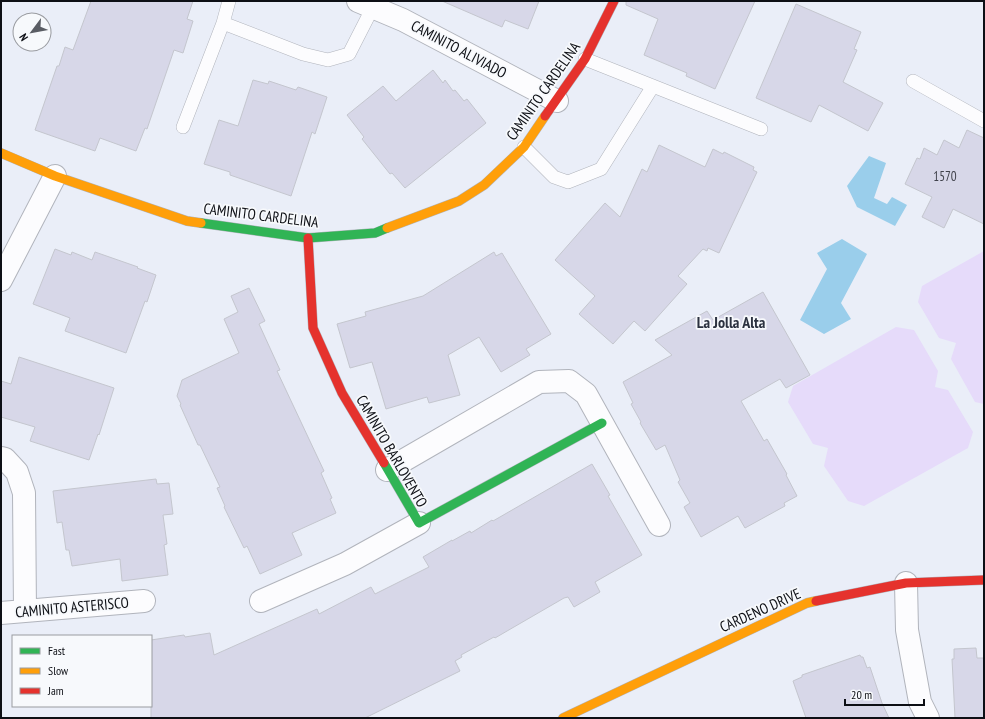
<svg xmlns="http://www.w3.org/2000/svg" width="985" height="719" viewBox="0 0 985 719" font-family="'PT Sans Narrow',sans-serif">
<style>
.green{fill:#e6dbfa}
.water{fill:#9aceeb}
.building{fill:#d7d7e8;stroke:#c4c6ce}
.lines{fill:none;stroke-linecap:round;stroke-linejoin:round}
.lane-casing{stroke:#b1b4bc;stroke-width:14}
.street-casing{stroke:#b1b4bc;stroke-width:24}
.fast-casing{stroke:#b1b4bc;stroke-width:10}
.slow-casing{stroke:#b1b4bc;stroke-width:10}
.jam-casing{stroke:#b1b4bc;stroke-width:10}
.lane{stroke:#fcfcfe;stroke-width:13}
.street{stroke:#fcfcfe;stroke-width:22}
.fast{stroke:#30b455;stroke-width:9}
.slow{stroke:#ff9f0a;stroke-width:9}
.jam{stroke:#e5322d;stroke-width:9}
.labels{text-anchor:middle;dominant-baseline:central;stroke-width:3.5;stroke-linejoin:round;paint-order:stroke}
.number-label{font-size:13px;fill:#40424b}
.street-label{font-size:15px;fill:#0d0f15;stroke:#f7f9fc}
.neighbourhood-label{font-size:16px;font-weight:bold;fill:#2c3240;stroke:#f7f9fc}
</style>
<rect width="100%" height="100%" fill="#eaeef8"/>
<!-- green -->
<path class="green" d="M984,251V404L975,402L951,359L956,343L939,338L918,302L922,286Z
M896,327L914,330L938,371L935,387L948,390L973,432L968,448L864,506L848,501L824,466L828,448L813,444L788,402L793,386Z"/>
<!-- water -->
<path class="water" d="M869,156L886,163L874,198L887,204L892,197L907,205L895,226L857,207L847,186Z
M842,239L867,254L841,303L851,319L824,334L800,320L827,269L817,253Z"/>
<!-- building -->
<path class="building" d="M91,1H193L187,19L193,21L183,53L174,50L147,129L145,128L136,151L100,138L95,151L35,130L57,66H59L65,47L73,50Z
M442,1H539L528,29L505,20L502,27Z
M626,1H755L715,89L686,76L687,73L644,55L658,19L626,5Z
M796,4L861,32L854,49L857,50L843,82L883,103L868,131L819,105L811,122L756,98Z
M433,70L443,83L445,80L453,91L455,90L464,101L467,99L486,123L405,188L392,173L390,174L362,139L364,137L347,115L383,86L396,101Z
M253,80L268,84L269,81L296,90L298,87L327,97L315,134L312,132L291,196L230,175V172L204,164L219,120L238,126Z
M967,130L984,138V224L953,209L944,228L922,217L932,197L905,184L917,158L920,159L924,148L937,155L944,140L959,148Z
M659,145L705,167L713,149L723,154L724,152L754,167L753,170L757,172L719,253L708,248L707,251L703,249L678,276L687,284L645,331L634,321L613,344L579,314L595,296L555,260L605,203L620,217L642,169L647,172Z
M55,249L71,255L72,252L92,260L95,252L138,267L137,268L156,275L147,302L145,301L126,353L65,331L70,318L33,304Z
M494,252L496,256L502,253L551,334L526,349L530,355L501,372L479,337L448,355L460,395L429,403L427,397L386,409L372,362L350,368L337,324L366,316L365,312L423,296Z
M249,288L265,321L259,324L280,370L277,371L324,471L321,473L332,498L330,499L336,513L292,533L302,555L260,574L247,546L244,548L224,507L225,506L217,488L220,487L200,445H198L180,405L181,404L177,396L182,380L239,353L224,319L238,312L231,296Z
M763,292L810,375L786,388L780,379L741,401L764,441L767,439L787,474L786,475L797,496L784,503L785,506L745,528L738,516L701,537L684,507L690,503L678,482L680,480L665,445L656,450L640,423L641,422L631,404L633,403L623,382L672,355L655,340L707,311L713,320Z
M19,357L114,388L99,435L98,434L89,460L30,441L35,427L1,417V381L11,384Z
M592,464L610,495L608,496L642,555L595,582L600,592L574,607L568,597L564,598L495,638L494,637L461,655L462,657L455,661L460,671L365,718H151V640L184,635L185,637L210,633L214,655L317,609L319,614L371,587L375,594L429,567L423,557L452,540V541L470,531L471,533L492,520L493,521Z
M156,479L157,484L169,483L173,514L163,515L167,544L164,545L168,575L122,581L120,559L72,566L69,550H66L62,522L57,523L53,491Z
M976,648L977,658H984V718H955L952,659H954V649Z
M860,655L861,657H863L867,668L870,667L882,703L889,718H806L793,681L802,677V675Z"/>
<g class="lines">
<!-- lane casing -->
<g class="lane-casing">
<path id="lane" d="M229,1L223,23L303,54L328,60L349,54L373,7
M585,59L761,129
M913,81L984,121
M183,127L223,23
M524,147L554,177L568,182L601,169L653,86"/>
</g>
<!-- street casing -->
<g class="street-casing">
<path id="street" d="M358,1L403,20L557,101
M1,280L55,176
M1,458L5,459L17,472L24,493L25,611
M387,470L539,382L569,381L586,394L659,525
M906,583L907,630L920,702L928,718
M261,601L345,564L419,523
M1,613L144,601"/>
</g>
<!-- fast casing -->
<g class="fast-casing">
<path id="fast" d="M201,223L308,238L375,233L387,228
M384,463L419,523L602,423"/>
</g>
<!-- slow casing -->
<g class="slow-casing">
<path id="slow" d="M1,153L55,176L187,221L201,223
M387,228L459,201L484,185L524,147L545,116
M563,718L807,603L816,601"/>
</g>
<!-- jam casing -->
<g class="jam-casing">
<path id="jam" d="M545,116L585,59L614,1
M308,238L313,328L342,393L384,463
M816,601L906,583L984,580"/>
</g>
<!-- lane -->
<use href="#lane" class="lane"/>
<!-- street -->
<use href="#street" class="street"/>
<!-- fast -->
<use href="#fast" class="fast"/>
<!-- slow -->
<use href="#slow" class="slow"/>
<!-- jam -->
<use href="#jam" class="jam"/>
</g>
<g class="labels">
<!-- number labels -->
<g class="number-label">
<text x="945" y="176">1570</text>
</g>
<!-- street labels -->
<g class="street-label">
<text transform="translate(459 49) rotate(28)">CAMINITO ALIVIADO</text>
<text transform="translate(543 91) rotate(-55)">CAMINITO CARDELINA</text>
<text transform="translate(261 215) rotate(7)">CAMINITO CARDELINA</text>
<text transform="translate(392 451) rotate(60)">CAMINITO BARLOVENTO</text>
<text transform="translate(72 607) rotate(-5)">CAMINITO ASTERISCO</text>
<text transform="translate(760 610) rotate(-24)">CARDENO DRIVE</text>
</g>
<!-- neighbourhood labels -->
<g class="neighbourhood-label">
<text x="731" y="322">La Jolla Alta</text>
</g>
</g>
<!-- border -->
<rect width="985" height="719" fill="none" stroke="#0d0f15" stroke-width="4"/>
<!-- legend -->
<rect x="12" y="635" width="140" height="72" fill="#f7f9fc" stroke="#999ba0"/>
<rect x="20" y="648" width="20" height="6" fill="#30b455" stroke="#999ba0"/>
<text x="48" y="655" font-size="12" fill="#0d0f15">Fast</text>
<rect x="20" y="668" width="20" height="6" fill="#ff9f0a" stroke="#999ba0"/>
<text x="48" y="675" font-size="12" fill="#0d0f15">Slow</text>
<rect x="20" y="688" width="20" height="6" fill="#e5322d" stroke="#999ba0"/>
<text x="48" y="695" font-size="12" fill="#0d0f15">Jam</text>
<!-- north arrow -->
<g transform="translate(32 32) rotate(238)"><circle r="19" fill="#f7f9fc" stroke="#999ba0"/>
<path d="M0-3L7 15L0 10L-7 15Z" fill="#5a5d64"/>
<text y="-6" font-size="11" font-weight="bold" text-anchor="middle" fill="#0d0f15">N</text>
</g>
<!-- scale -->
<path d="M845 699v6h79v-6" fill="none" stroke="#0d0f15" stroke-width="2"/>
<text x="851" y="699" font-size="12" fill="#0d0f15" stroke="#f7f9fc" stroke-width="3" paint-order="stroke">20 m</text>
</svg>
